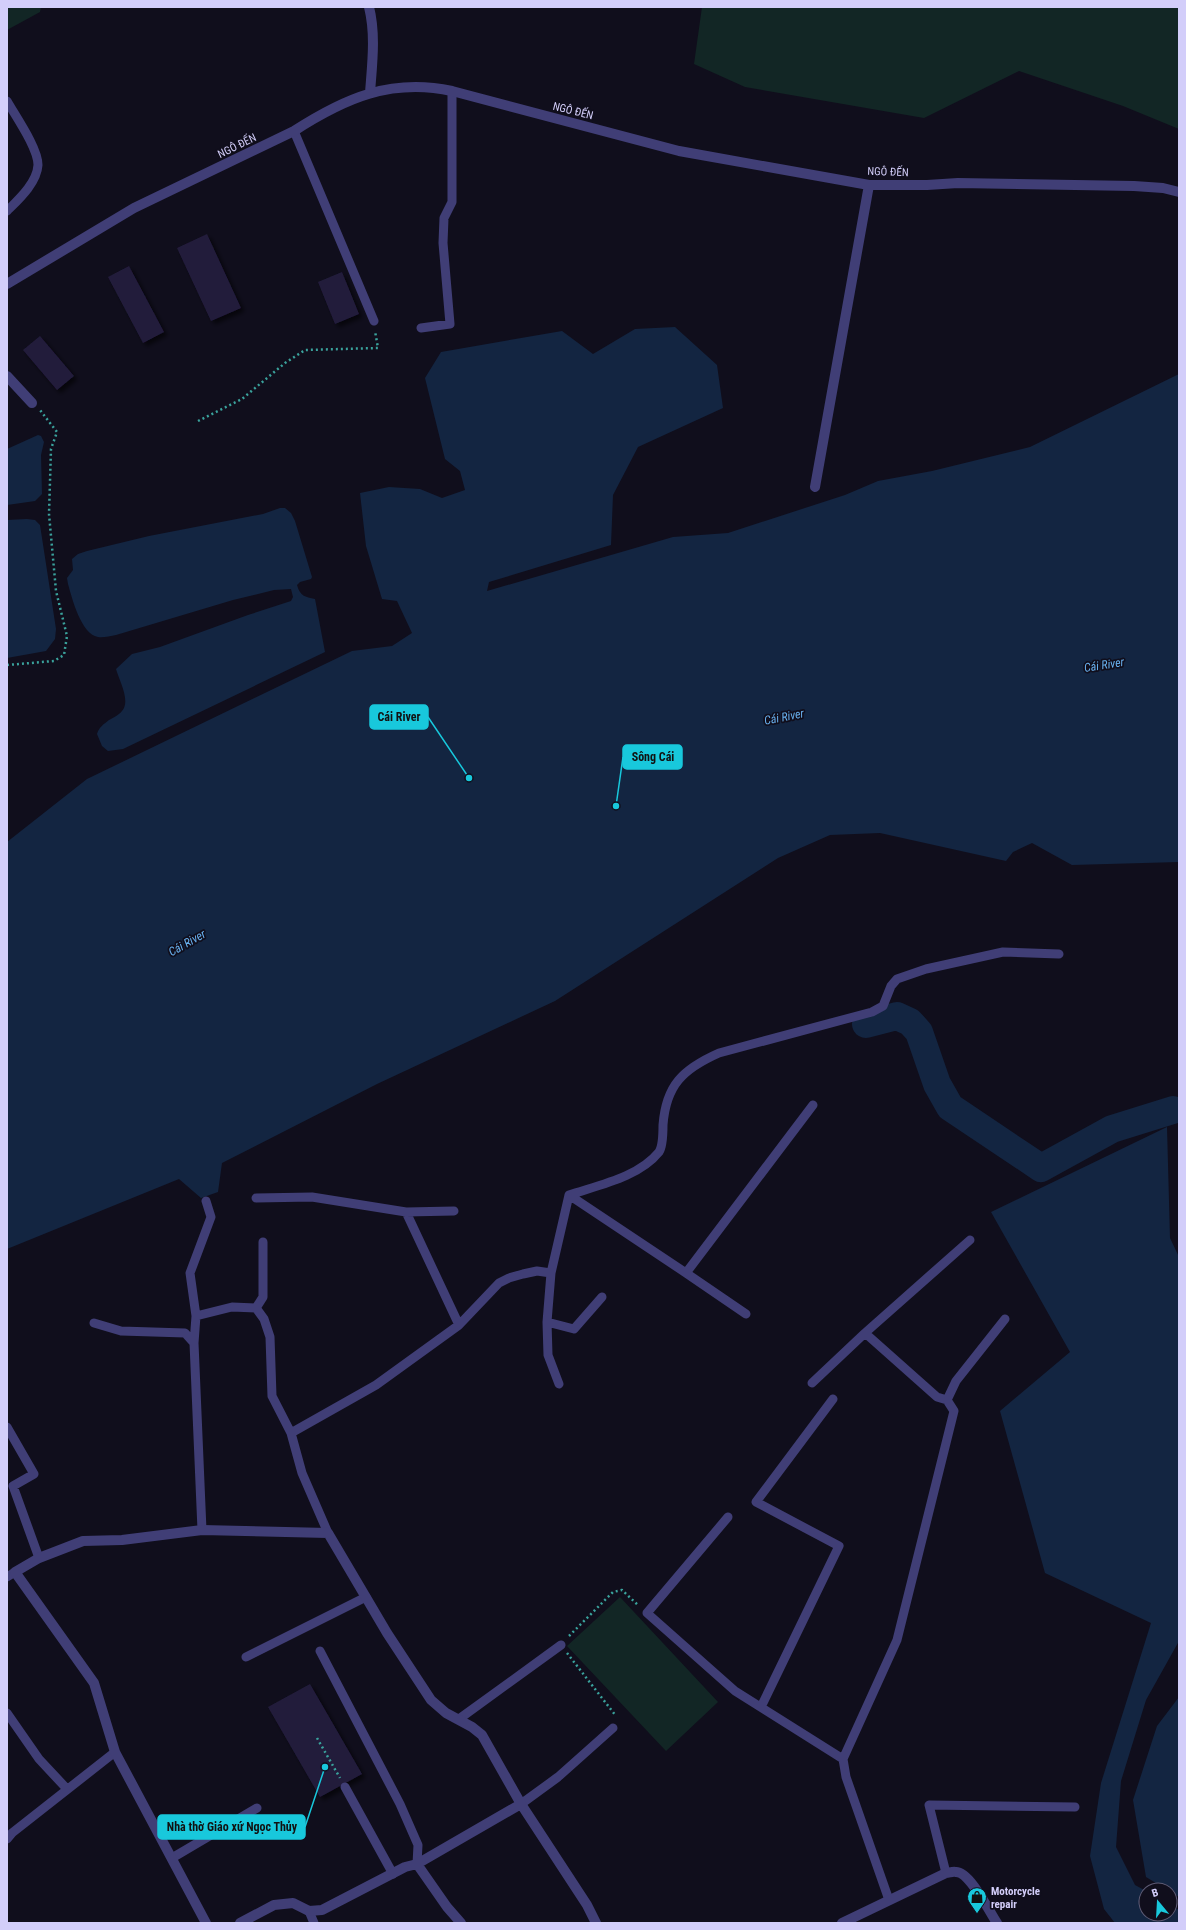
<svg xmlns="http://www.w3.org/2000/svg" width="1186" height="1930" viewBox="0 0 1186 1930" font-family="'Roboto Condensed',sans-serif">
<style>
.green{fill:#122625}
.water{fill:#132541}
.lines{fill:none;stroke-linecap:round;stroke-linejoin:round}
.river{stroke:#132541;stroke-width:28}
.building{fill:#221c3b;filter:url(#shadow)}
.path{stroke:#3aa29c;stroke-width:2.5;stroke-dasharray:2 3;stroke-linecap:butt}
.lane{stroke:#403e76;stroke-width:9}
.street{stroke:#403e76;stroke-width:10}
.labels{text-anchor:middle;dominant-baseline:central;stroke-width:3.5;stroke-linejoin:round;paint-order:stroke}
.street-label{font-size:11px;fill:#d3cefa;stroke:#100e1c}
.poi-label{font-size:11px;font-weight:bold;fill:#d3cefa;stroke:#100e1c;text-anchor:start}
.water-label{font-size:12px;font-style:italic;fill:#68b0ee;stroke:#100e1c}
.leader{fill:none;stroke:#18c8dc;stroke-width:1.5}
.callout-dot{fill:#18c8dc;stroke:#100e1c;stroke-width:1.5}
.callout{fill:#18c8dc;stroke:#18c8dc;stroke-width:1.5}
.callout-label{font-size:12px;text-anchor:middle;font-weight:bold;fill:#111}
</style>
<defs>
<filter id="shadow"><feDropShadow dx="3.5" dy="3.5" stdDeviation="2" flood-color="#0009"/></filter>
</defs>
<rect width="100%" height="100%" fill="#100e1c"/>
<!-- green -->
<path class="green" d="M7,7H41L40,12L7,30Z
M702,7H1179V129L1123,106L1019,71L924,118L745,87L694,64Z
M620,1597L718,1702L666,1751L567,1646Z"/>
<!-- water -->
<path class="water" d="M675,327L717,365L723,408L638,447L613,495L611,545L489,582L487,591L673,537L728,533L845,495L878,481L932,471L1030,447L1179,374V862L1072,865L1032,843L1013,852L1006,861L880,833L830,835L778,858L555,1001L377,1084L222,1163L218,1192L201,1198L179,1179L7,1249V842L87,779L352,651L392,646L412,633L397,601L382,599L366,546L360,493L389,487L420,489L442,498L465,490L460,471L445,459L425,378L441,352L562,331L593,354L635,329Z
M38,435L41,436L44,442L41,455L42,494L35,501L7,505V449Z
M280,508H285L291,513L295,521L312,577L311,579L300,582L297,585C300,596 305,597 315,599L325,652L123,749L108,751L102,746L97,734C99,727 104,724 109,720C113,718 119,715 122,711C131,701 119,680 116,669L132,654L160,647L248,615L291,601L293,597L291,589L274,590L233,600L116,635C110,636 103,638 98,637C81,634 72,598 68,584L67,578L73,570L72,559L78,554L87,551L149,536L263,514Z
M27,519L35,520L40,525L56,629L55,639L46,651L7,658V520Z
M1167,1127L1170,1238L1179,1257V1641L1146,1700L1121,1781L1116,1847L1135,1885L1146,1891V1914H1170V1905L1179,1910V1923H1115L1104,1909L1090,1856L1101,1783L1151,1623L1045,1573L1000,1411L1070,1352L991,1212Z
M1179,1697V1897L1146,1877L1133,1800L1157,1726Z"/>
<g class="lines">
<!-- river -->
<path class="river" d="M866,1024L897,1016L910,1022L919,1032L937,1084L950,1107L1041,1168L1112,1129L1173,1110"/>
</g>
<!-- building -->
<path class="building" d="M207,234L241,308L211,321L177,248Z
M129,266L164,332L143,343L108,277Z
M342,272L359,314L335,324L318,282Z
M40,336L74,376L57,390L23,350Z
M310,1684L362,1774L320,1797L268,1707Z"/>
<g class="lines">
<!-- path -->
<path class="path" d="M198,421L242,399L285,363L305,350L378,348L375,331
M7,665L54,661L64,655L67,636L56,591L49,514L51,449L57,432L40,410
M569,1636L613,1592L622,1590L639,1606
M567,1653L616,1716
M317,1738L340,1778"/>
<!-- lane -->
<path class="lane" d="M7,101C16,117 38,148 38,165C37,183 18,200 7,211
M294,131L374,321
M421,328L450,324L443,243L444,218L452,202V91
M569,1195C599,1185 639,1177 659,1152C663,1146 663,1132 663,1125C666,1085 683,1069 719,1053L872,1012L883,1006L891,986L897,979L926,969L1003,952L1059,954
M569,1195L686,1273L813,1105
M256,1198L312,1197L406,1212L454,1211
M406,1212L459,1325
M551,1273L569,1195
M686,1273L746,1314
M256,1308L264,1319L270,1337L272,1396L291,1433L302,1473L328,1533
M196,1316L232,1307L256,1308L263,1297V1242
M547,1322L574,1329L602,1297
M94,1323L121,1331L185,1333L194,1343
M812,1383L865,1333
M947,1400L937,1397L865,1333L970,1240
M7,1427L34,1474L13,1486L39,1558
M291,1433L376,1385L459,1325L499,1283L509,1278L523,1274L537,1271L551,1273L547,1322L548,1355L559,1384
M728,1517L647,1613L735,1691L843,1759
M202,1530L194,1343L196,1316L190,1273L211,1217L206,1201
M7,1577L15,1572
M320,1651L400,1804L418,1845L417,1864
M246,1657L366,1597
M761,1707L839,1546L756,1502L833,1399
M7,1713L39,1759L67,1789
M459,1719L561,1645
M345,1787L393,1874
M521,1804L558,1777L613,1728
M7,1839L12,1833L115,1752
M172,1858L257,1808
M946,1873L929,1805L1075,1807
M889,1900L846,1777L843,1759L897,1640L954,1411L947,1400L956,1381L1005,1319
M309,1911L314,1923"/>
<!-- street -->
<path class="street" d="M369,7C376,35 372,65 370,93
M7,284L134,208L294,131C345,98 391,78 452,91L679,151L869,185H927L958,183L1134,186L1163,188L1179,192
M7,376L32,403
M815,487L869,185
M417,1864L521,1804
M206,1923L115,1752L94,1683L15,1572L39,1558L83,1541L122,1540L202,1530L328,1533L387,1633L431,1700L446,1713L472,1727L482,1735L521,1804L587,1905L596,1923
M240,1923L274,1905L293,1903L309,1911L322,1910L405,1867L417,1864L447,1907L461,1923
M842,1923L946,1873C949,1873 953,1871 956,1872C970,1872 989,1911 997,1923"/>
</g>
<!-- icons -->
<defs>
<g id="shop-pin" transform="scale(1)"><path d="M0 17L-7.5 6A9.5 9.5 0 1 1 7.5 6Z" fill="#18c8dc" stroke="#100e1c"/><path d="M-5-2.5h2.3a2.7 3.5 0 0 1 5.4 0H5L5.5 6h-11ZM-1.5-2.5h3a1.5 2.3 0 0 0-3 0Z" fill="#111"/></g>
</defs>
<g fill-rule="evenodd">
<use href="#shop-pin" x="977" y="1897"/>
</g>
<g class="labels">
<!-- street labels -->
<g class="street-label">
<text transform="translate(573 111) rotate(14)">NGÔ ĐẾN</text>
<text transform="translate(237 146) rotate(-26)">NGÔ ĐẾN</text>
<text transform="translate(888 172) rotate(2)">NGÔ ĐẾN</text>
</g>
<!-- poi labels -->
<g class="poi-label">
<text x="991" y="1891">Motorcycle<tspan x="991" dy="13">repair</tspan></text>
</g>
<!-- water labels -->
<g class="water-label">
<text transform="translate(1104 665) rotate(-9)">Cái River</text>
<text transform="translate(784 717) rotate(-11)">Cái River</text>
<text transform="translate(187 943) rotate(-30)">Cái River</text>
</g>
</g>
<!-- callouts -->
<path class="leader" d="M469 778L428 717M616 806L623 757M325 1767L305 1827"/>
<g class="callout-dot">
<circle cx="469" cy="778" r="4"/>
<circle cx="616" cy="806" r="4"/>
<circle cx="325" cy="1767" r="4"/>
</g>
<g class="callout">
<rect x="370" y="705" width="58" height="24" rx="4"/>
<rect x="623" y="745" width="59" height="24" rx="4"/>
<rect x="158" y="1815" width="147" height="24" rx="4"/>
</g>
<g class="callout-label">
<text x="399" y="721">Cái River</text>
<text x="653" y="761">Sông Cái</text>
<text x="232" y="1831">Nhà thờ Giáo xứ Ngọc Thủy</text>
</g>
<!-- border -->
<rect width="1186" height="1930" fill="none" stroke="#d3cefa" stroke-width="16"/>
<!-- north arrow -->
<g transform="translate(1158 1902) rotate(342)"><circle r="19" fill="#100e1c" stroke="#5e5b75"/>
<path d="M0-3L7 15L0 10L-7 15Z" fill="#18c8dc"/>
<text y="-6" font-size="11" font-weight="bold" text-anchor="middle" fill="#d3cefa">B</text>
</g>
</svg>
